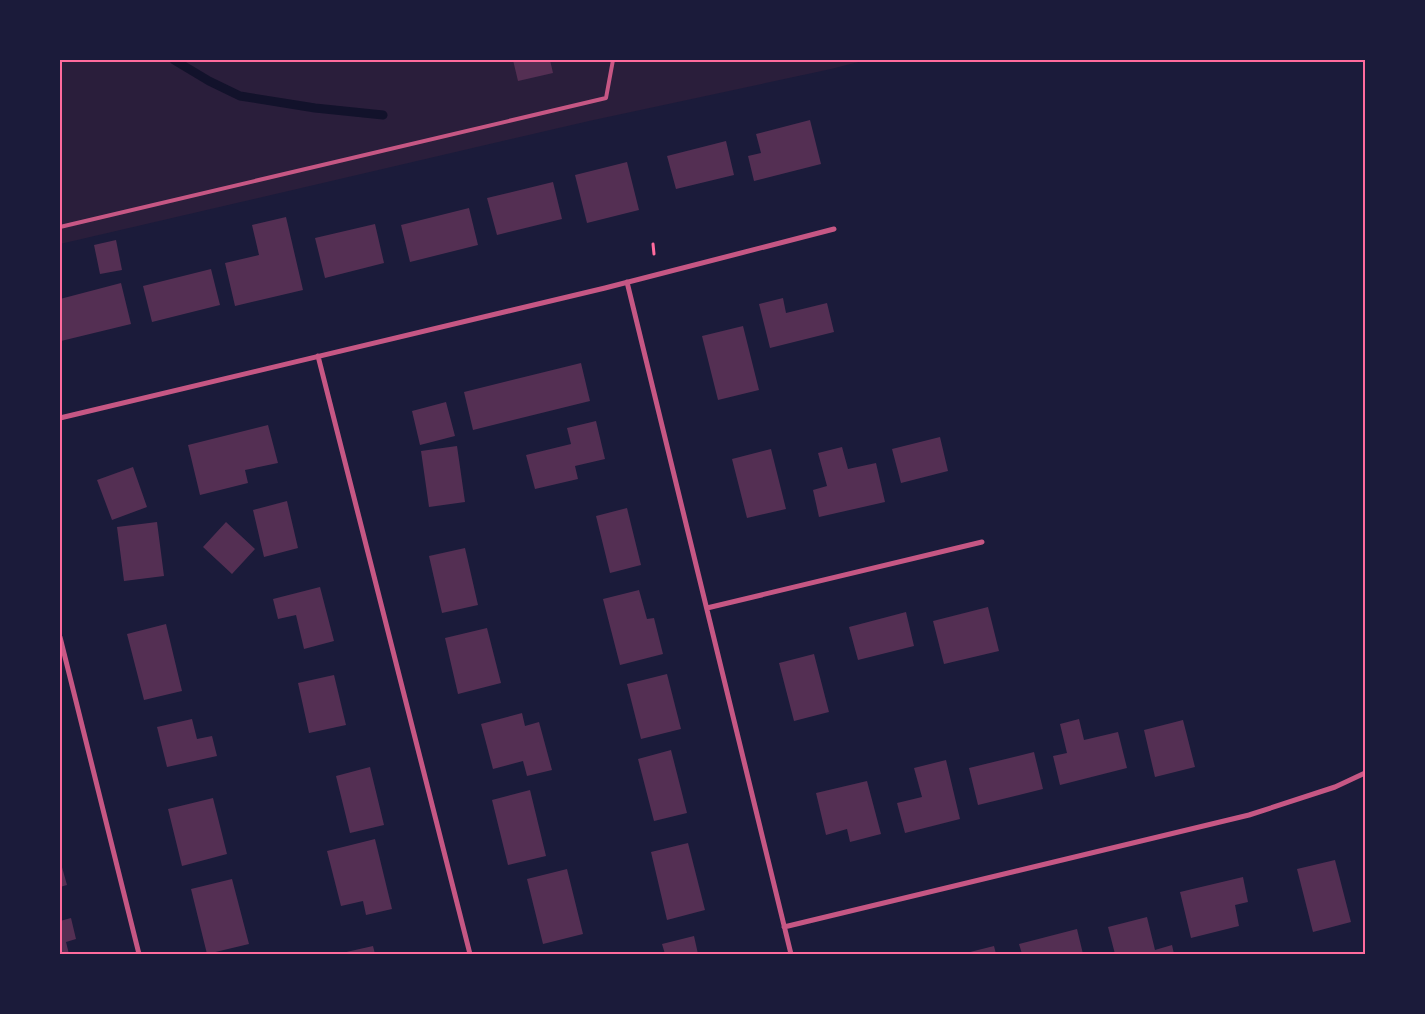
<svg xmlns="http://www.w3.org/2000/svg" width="1425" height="1014" viewBox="0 0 1425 1014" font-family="'Crimson Pro',serif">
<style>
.green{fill:#2a1e3b}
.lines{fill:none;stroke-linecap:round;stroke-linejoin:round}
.stream{stroke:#12122b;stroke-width:9}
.building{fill:#542f53}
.path{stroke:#ff6b9d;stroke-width:3}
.service{stroke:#c65784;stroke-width:4}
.minor{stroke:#c65784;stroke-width:5}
.neatline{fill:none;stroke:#ff6b9d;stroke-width:2}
</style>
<rect width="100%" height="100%" fill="#1b1b3a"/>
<!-- green -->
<path class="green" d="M60,60H866L831,69L589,121L60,244Z"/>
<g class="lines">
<!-- stream -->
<path class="stream" d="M174,60L209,81L240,96L315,108L383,115"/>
</g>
<!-- building -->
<path class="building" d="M513,60H550L553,73L518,81Z
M810,120L821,164L754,181L748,156L761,153L756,134Z
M726,141L734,175L676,189L667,156Z
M627,162L639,210L587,223L575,175Z
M553,182L562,219L497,235L487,198Z
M469,208L478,245L410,262L401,225Z
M286,217L303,290L235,306L225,263L259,255L252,225Z
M375,224L384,263L325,278L315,238Z
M116,240L122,270L100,274L94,245Z
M211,269L220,305L152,322L143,286Z
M121,283L131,324L61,341L60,336V299Z
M783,298L786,313L827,303L834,332L770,348L759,304Z
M743,326L759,390L718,400L702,336Z
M581,363L590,401L473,430L464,392Z
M446,402L455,436L420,445L412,411Z
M596,421L605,459L575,466L578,479L535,489L526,455L571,444L567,428Z
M268,425L278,463L245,470L248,483L200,495L188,445Z
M940,437L948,471L901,483L892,449Z
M457,446L465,502L429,507L421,451Z
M842,447L848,469L876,463L885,502L819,517L813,490L827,486L818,453Z
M771,449L786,509L747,518L732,459Z
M133,467L147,507L112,520L97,480Z
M287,501L298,548L264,557L253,510Z
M627,508L641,565L610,573L596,516Z
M157,522L164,576L124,581L117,527Z
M226,522L255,549L232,574L203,547Z
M465,548L478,605L442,613L429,556Z
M320,587L334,641L304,649L296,615L278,619L273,599Z
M639,590L647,619L654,618L663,654L620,665L603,599Z
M988,607L999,651L944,664L933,621Z
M906,612L914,646L858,660L849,627Z
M166,624L182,691L144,700L127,634Z
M487,628L501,683L458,694L445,638Z
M814,654L829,712L794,721L779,663Z
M667,674L681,729L641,739L627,684Z
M334,675L346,725L309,733L298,683Z
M522,713L525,726L539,722L552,770L527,776L523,761L493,769L481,724Z
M192,719L197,739L212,736L217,756L167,767L157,727Z
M1079,719L1084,740L1118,732L1127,768L1060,785L1053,756L1067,753L1060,724Z
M1183,720L1195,767L1155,777L1144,730Z
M671,750L687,813L654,821L638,759Z
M1034,752L1043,789L978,805L969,768Z
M946,760L960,819L905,833L897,803L922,797L914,768Z
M370,767L384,825L350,833L336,776Z
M867,781L881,834L850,842L847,829L826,835L816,793Z
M530,790L546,856L508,865L492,800Z
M213,798L227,854L182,866L168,809Z
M375,839L392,909L366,915L363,901L341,906L327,851Z
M688,843L705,910L667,920L651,852Z
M60,860L67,885L60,887Z
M1335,860L1351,922L1313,932L1297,869Z
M567,869L583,934L543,944L527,879Z
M1243,877L1248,902L1235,905L1239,926L1191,938L1180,892Z
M232,879L249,944L207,954L191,889Z
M1147,917L1155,950L1172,945L1174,954H1115L1108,927Z
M71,918L76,939L66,942L69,954H60V921Z
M1077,929L1083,954H1022L1019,944Z
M694,936L698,954H665L662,944Z
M373,946L375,954H342V953Z
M994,946L996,954H966V953Z"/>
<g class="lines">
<!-- path -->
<path class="path" d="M653,244L654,254"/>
<!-- service -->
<path class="service" d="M60,227L606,98L613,60"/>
<!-- minor -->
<path class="minor" d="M627,282L791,954
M318,356L470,954
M60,418L605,288L834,229
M707,608L982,542
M60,637L139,954
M784,927L1249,815L1335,787L1365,773"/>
</g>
<!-- border -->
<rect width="1425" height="1014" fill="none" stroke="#1b1b3a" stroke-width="122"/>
<rect x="61" y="61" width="1303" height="892" class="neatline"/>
</svg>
